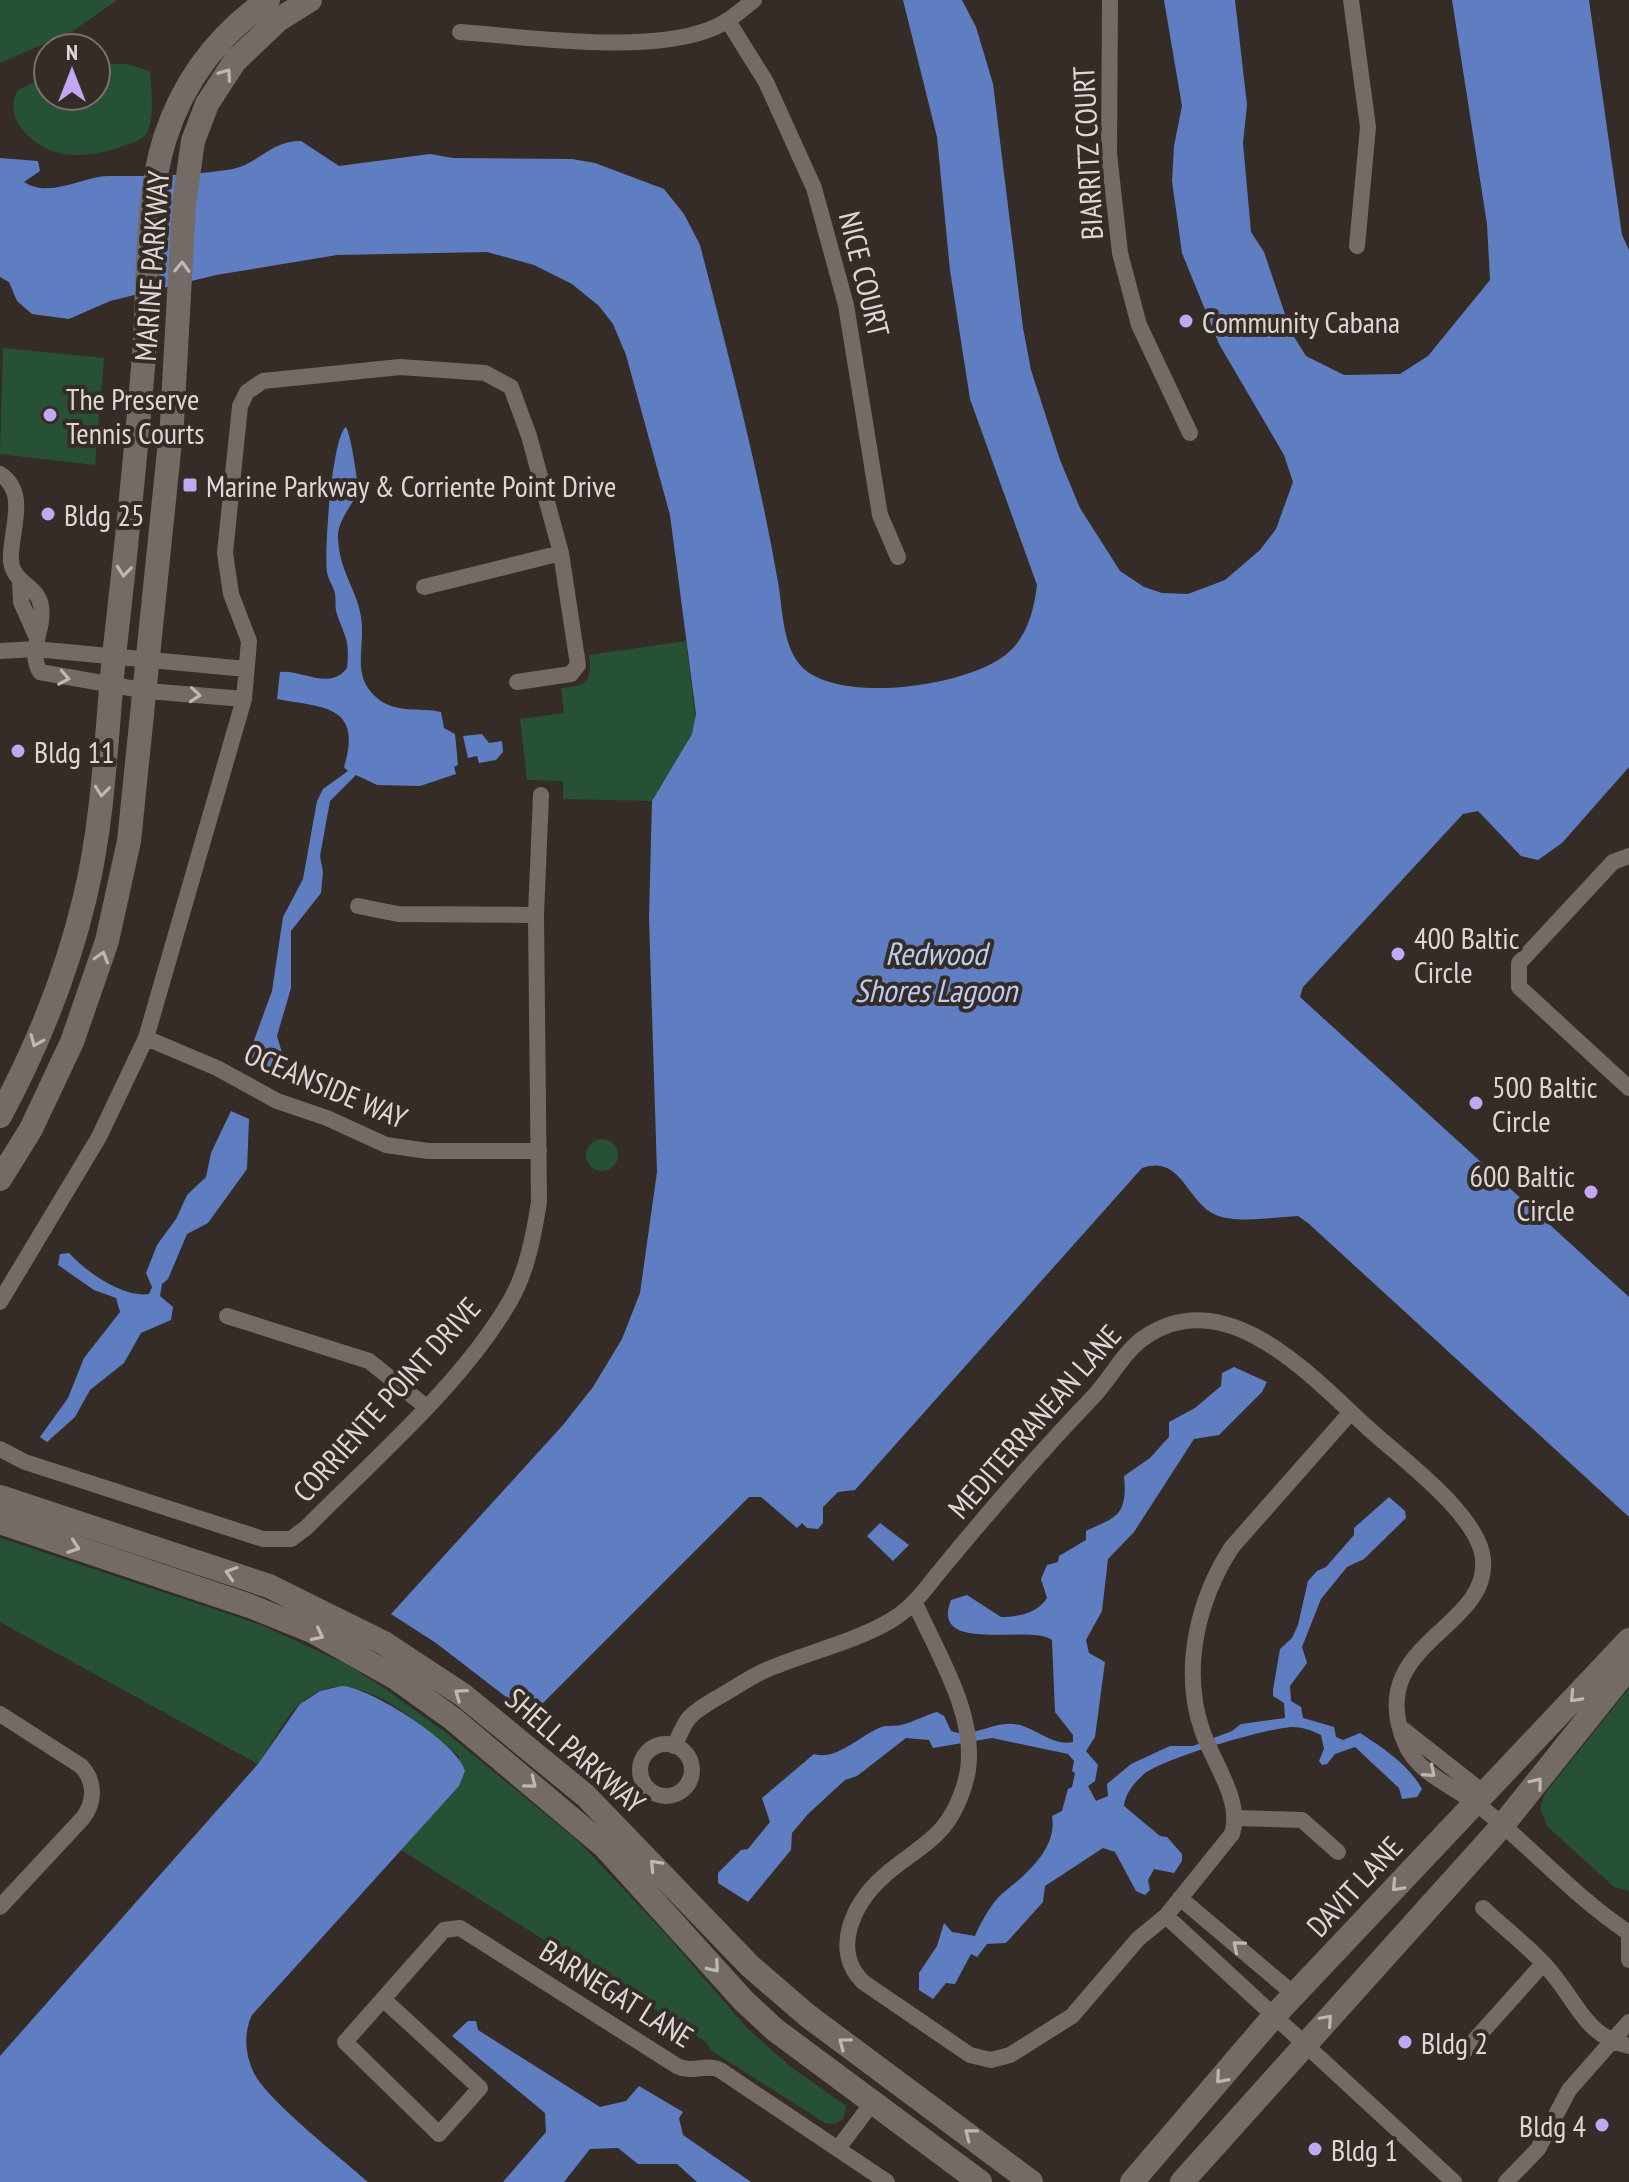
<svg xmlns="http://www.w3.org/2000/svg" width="1629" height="2182" viewBox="0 0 1629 2182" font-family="'PT Sans Narrow',sans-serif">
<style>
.green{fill:#275134}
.water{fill:#5f7ec2}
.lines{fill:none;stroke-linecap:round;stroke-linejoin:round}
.street{stroke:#746a66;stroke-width:16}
.secondary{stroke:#746a66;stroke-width:24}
.oneway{stroke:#beb7b4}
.poi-dot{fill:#c2a7f2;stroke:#352c28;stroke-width:3}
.labels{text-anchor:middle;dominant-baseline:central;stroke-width:8;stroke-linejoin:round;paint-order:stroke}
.street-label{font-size:30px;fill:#ded8d5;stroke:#352c28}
.poi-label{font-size:30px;fill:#ded8d5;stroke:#352c28;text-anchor:start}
.water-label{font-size:32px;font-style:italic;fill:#b9ccf1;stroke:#352c28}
</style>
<rect width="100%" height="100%" fill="#352c28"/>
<!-- green -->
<path class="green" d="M0,0H117L73,31L0,63Z
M96,64H127L150,71C151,89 155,116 147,133C143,140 132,143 125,145C107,153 84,157 64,154C36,150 0,119 18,90L48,75V96H96Z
M3,348L104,358L95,465L0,454Z
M686,641L696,721L692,734L652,801L563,799V781L527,780L520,719L564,713L561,688C586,686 593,682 589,655Z
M586 1155a16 16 0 1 1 32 0a16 16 0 1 1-32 0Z
M0,1538L261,1625L346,1664L384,1688L449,1735L579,1842L664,1932L746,2027L791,2067L846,2106L844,2118L835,2124L825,2123L712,2051L706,2042L401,1850L459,1786V1756C418,1725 352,1654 300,1704C283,1720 271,1745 258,1764L0,1622Z
M1629,1688V1891L1614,1887L1548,1827L1540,1809L1544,1795Z"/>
<!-- water -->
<path class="water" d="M903,0H962L976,27L993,84L1023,328L1031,370L1060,460L1080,508L1120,571L1144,587L1162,593L1188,594L1225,580L1260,550L1276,529L1293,482L1284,455L1219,344L1182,253L1172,181L1174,146L1182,106L1164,0H1235L1247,105L1243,143L1251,232L1264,252L1291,332L1306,356L1344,375L1400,374L1428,356L1490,280L1487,224L1452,0H1589L1622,235L1629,250V767L1562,843L1538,860L1521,856L1478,811L1463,814L1303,987L1300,997L1629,1297V1517L1308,1223L1298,1216C1274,1217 1238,1224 1216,1215C1186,1202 1182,1154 1142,1168L855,1490L838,1492L823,1507V1523L818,1529L807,1528L802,1523L797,1528L761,1497H749L534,1712L527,1713L436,1643L391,1614L563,1425L593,1387L622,1339L640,1293L657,1172L649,918L652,801L692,734L696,714L670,515L626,355L613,324L599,306L572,284L534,265L487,252L337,255L216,275L110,301L69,319L32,314L17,301L9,282L0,277V158L38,161L40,171L24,182C50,199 83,176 108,176C149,176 192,176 233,169C257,164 273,140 301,141L339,166L430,154L453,158L572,159L595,163L664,189L684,214L700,245C729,357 758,468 778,582C783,610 782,647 803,668C842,705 974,686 1010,651C1028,634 1034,609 1037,585L970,399L950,270L937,137Z
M346,427C352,438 356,476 359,491C352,504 338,522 338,535C338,570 357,589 361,617C366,647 350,675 377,698C396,714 419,707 441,712L444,728L455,734L458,765L454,767L456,774L420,786L377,785L356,775L330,801L320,856L323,872L321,893L291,931V988L277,1036L282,1053L278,1074L272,1076L263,1068L256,1066L249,1054L272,991L283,917L303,879L317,801L323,789L348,771L344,767C363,704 323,708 277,699L280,672C303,670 330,691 347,668C350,639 345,638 337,614C334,606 337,598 334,590C332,584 328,579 327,572C324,552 332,436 346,427Z
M482,734L489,743L502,741L503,752L496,760L479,763L477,756L468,758L463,736Z
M231,1111L249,1119L247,1169L208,1223L187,1234L168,1279L162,1284L160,1296L173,1307L171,1320L141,1333L124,1363L90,1390L75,1417L47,1442L40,1437L68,1398L84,1358L120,1312L116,1298L94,1290L58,1265L60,1254L69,1253C85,1271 123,1298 149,1294L152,1287L146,1273L157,1245L176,1219L187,1195L206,1177L211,1153Z
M1234,1367L1267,1382L1262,1392L1219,1435L1194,1439L1134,1532L1108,1559L1102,1611L1086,1640L1089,1653L1105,1662L1095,1737L1086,1751L1098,1765L1095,1781L1088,1786L1096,1801L1108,1796L1107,1784L1131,1764L1170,1746H1193L1232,1731L1241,1724L1285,1718L1284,1703L1273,1696V1690L1280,1649L1292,1638L1298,1625L1308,1581L1317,1571L1326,1567L1354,1535V1528L1389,1497L1405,1511L1406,1518L1364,1559L1347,1567L1321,1599L1302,1647L1307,1663L1290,1686L1291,1701L1301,1707L1303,1718L1334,1727L1336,1737L1343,1740L1360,1733C1383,1748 1408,1764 1422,1789L1417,1797L1402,1799L1399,1788L1355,1747L1335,1754L1327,1764L1322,1765L1319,1761L1324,1749L1321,1735C1311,1730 1303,1727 1291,1727C1264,1729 1161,1759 1143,1775C1134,1783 1125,1794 1124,1806L1160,1836L1167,1837L1182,1854V1861L1174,1873L1154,1869L1148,1880L1150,1890L1145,1895L1136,1891L1115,1852L1103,1848L1045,1886L1043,1902L1006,1943L987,1944L977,1957L971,1954L955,1984L946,1983L933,1999L919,1990V1973L937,1946L944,1923L952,1932L975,1936C980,1924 992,1902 1003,1893C1024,1876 1058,1849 1052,1816L1062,1811L1068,1789L1072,1787L1075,1773L1072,1771L1074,1761L1068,1754L992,1738L933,1748L929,1740L906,1738L857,1776L845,1780L808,1814L792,1833L791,1850L748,1902L718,1883V1873L741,1850L748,1849L770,1822L762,1798L814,1754C835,1761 859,1737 877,1729C886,1724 893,1727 901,1725C914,1722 925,1715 937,1712L944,1716L951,1731C974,1739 990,1722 1013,1724C1033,1725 1052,1747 1073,1742V1735L1055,1712L1052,1640C1031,1623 929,1656 951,1600L967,1595L1001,1617C1018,1617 1038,1613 1047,1598L1041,1579L1047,1565L1058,1562L1059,1556L1086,1540V1531C1115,1517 1128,1517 1124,1476L1150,1458L1169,1437V1422L1195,1408L1221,1386L1222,1373Z
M880,1523L909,1545L893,1561L867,1536Z
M342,1686C370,1687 459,1744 465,1771L459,1786L252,2015C243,2034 245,2056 255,2075C269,2101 342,2159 368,2182H0V2056L258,1764L300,1704L320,1691Z
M468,2021H476L478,2030L600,2107L626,2101L639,2086L683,2112L679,2118L683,2135L751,2182H697L677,2164H638L618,2148L590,2149L564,2182H503L546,2132L545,2113L452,2036Z"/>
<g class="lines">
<!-- street -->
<path class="street" d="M1110,0L1109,154L1120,253L1139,325L1190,433
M1351,0L1368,127L1357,246
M728,21L766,82L814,188L846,305L880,515L898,557
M460,32C528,37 644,54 708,30C726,24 739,12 754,0
M0,474C30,493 9,533 11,561C13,584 38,585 41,606C45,629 27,650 40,672L147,691L244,699
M20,581L21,602L37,638
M424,587L561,553
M0,651L35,649L246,669
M1629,856L1613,862L1519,963V987L1629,1088
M358,906L398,914L536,915
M146,1038L217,1068L277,1101L327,1118L386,1145L428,1151H539
M0,1302L99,1137L146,1038L244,699L249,641L231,594L225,553L240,406L247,392L263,381L400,367L485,373L511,387L529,436L561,553L578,665L571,674L517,682
M227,1316L369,1361L425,1406
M0,1449L25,1462L263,1539H291L307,1527C375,1458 462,1384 510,1301C527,1272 534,1234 539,1202L536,915L541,795
M915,1603C937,1653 976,1713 968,1770C965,1788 956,1811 944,1826C928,1846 902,1859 883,1877C853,1903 831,1951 863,1982L970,2055L991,2060L1010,2055L1072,2016L1138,1939L1166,1916L1232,1834C1243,1801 1212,1761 1202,1730C1181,1669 1198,1599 1232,1547L1351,1412
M0,1714L81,1766C96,1782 95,1803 82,1819L0,1907
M1400,1727L1484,1793
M640 1770a26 26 0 1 1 52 0a26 26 0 1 1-52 0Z
M674,1746C679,1737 683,1725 689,1718C697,1709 712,1701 722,1695C738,1686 754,1674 771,1668C809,1652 854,1642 890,1621C909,1610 922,1594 935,1577C986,1515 1037,1455 1093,1397C1111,1378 1124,1351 1145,1337C1227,1281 1313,1378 1369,1429C1401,1458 1479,1515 1483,1559C1490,1630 1363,1643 1405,1743C1417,1773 1453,1786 1477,1804C1530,1845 1573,1896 1629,1933
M1236,1818L1302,1820L1338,1852
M1180,1898L1295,1995
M1483,1908C1506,1930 1536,1952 1555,1977C1579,2007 1588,2037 1629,2046
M1166,1916L1454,2182
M1629,1934V1960
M383,1999L444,1930L460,1928L677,2066C693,2074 706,2063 720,2070L887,2182
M383,1999L480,2088L439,2134L345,2042Z
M1463,2053L1542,1965
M839,2147L873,2102
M1506,2182L1538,2149L1569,2090L1629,2022"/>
<!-- secondary -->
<path class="secondary" d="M0,1116C37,1047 67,973 85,897C104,818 106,736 114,656C125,560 135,463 143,367C150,294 143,207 165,138C184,79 218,35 268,0
M0,1179L31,1129L72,1042L107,941L129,841L172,422L184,204L193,141L207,104L235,61L278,20L310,0
M0,1497L269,1586L384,1643L463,1695L586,1796L750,1966L808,2016L1031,2182
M0,1522L250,1606L314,1632L396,1678L453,1719L604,1846L743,2000L774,2029L980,2182
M1132,2182L1274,2016L1629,1640
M1182,2182L1502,1826L1629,1667"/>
</g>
<!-- one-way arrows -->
<defs><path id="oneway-chevron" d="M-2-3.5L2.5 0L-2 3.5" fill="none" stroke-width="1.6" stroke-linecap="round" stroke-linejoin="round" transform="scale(2)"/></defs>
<g class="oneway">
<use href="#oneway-chevron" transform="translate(226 74) rotate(-55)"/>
<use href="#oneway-chevron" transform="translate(182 267) rotate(-88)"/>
<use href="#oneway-chevron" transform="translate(124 571) rotate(96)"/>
<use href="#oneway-chevron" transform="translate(64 678) rotate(10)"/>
<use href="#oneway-chevron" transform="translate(195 695) rotate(5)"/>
<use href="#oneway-chevron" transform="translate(102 791) rotate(96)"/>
<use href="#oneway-chevron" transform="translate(102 957) rotate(-73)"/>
<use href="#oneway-chevron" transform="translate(36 1041) rotate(113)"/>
<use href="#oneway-chevron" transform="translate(74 1547) rotate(19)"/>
<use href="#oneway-chevron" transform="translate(231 1573) rotate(-162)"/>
<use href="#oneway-chevron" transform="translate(318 1635) rotate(27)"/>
<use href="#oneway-chevron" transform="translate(460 1694) rotate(-144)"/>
<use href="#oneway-chevron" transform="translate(1575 1697) rotate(133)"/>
<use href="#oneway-chevron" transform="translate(1430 1772) rotate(41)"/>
<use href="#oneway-chevron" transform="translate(531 1783) rotate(39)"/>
<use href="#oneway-chevron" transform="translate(1537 1783) rotate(-51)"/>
<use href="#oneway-chevron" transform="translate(655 1865) rotate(-133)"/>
<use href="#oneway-chevron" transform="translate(1397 1886) rotate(133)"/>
<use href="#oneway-chevron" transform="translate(1238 1946) rotate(-140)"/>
<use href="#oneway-chevron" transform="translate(714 1967) rotate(50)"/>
<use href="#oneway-chevron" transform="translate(1327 2020) rotate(-48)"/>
<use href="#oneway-chevron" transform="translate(844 2043) rotate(-143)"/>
<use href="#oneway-chevron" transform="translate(1221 2078) rotate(131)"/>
<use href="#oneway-chevron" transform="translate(970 2134) rotate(-142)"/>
</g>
<!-- markers -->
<g class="poi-dot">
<circle cx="1186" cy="321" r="8"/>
<circle cx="50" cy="415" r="8"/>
<rect x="182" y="477" width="16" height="16" rx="4"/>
<circle cx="48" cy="514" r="8"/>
<circle cx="18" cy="751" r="8"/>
<circle cx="1398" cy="954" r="8"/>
<circle cx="1476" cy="1103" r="8"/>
<circle cx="1591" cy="1192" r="8"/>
<circle cx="1405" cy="2042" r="8"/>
<circle cx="1602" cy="2125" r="8"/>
<circle cx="1315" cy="2149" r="8"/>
</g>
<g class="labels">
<!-- street labels -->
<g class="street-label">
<text transform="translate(1087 153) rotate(-93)">BIARRITZ COURT</text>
<text transform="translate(151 266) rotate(-86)">MARINE PARKWAY</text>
<text transform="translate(865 274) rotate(76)">NICE COURT</text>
<text transform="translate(326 1085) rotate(23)">OCEANSIDE WAY</text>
<text transform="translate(386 1399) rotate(-48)">CORRIENTE POINT DRIVE</text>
<text transform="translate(1034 1421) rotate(-49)">MEDITERRANEAN LANE</text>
<text transform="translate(576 1750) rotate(41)">SHELL PARKWAY</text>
<text transform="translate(1354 1886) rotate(-47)">DAVIT LANE</text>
<text transform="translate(617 1993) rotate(32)">BARNEGAT LANE</text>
</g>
<!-- poi labels -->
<g class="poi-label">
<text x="1202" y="321">Community Cabana</text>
<text x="66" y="398">The Preserve<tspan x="66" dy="34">Tennis Courts</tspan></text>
<text x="206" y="485">Marine Parkway &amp; Corriente Point Drive</text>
<text x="64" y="514">Bldg 25</text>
<text x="34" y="751">Bldg 11</text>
<text x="1414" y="937">400 Baltic<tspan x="1414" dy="34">Circle</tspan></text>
<text x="1492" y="1086">500 Baltic<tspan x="1492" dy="34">Circle</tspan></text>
<text x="1575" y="1175" text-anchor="end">600 Baltic<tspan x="1575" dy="34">Circle</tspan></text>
<text x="1421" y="2042">Bldg 2</text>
<text x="1586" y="2125" text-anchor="end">Bldg 4</text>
<text x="1331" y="2149">Bldg 1</text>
</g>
<!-- water labels -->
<g class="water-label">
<text x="936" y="953">Redwood<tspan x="936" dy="37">Shores Lagoon</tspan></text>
</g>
</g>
<!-- north arrow -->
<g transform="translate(72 72)"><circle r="38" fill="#352c28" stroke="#79716d" stroke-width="2"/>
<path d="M0-6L14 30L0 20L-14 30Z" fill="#c2a7f2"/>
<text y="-12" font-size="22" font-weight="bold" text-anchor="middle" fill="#ded8d5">N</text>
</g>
</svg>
